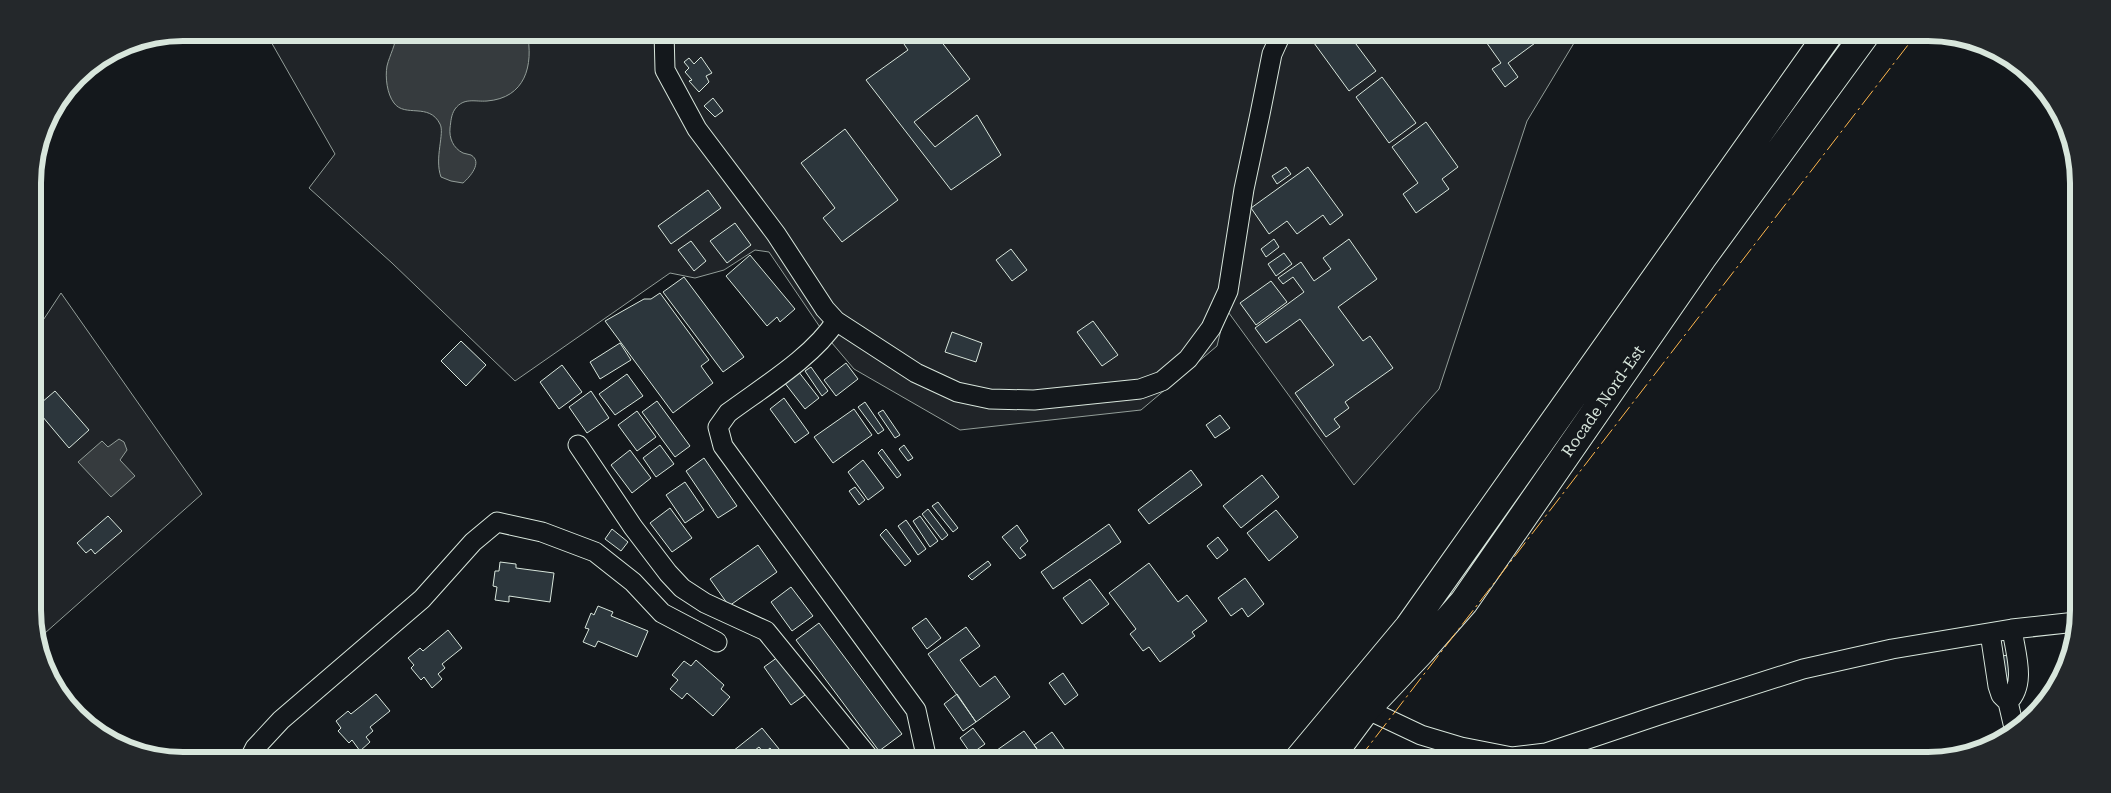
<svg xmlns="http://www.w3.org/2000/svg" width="2111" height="793" viewBox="0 0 2111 793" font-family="'Roboto Serif',serif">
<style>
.green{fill:#202428;stroke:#939e99}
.water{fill:#363b3e;stroke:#939e99}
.building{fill:#2c363c;stroke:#d8e6dc}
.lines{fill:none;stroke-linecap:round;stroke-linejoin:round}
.minor-casing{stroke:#d8e6dc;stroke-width:21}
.highway-casing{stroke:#d8e6dc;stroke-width:30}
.minor{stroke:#14181c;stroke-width:19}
.highway{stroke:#14181c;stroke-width:28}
.power{stroke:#ffb74d;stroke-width:1;stroke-dasharray:18 4 2.5 4;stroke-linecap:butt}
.labels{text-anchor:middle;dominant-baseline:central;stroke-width:4;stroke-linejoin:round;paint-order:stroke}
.street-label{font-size:16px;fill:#d8e6dc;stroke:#14181c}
.rim{fill:none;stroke:#d8e6dc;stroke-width:6}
</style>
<rect width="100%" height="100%" fill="#14181c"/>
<!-- green -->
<path class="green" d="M266,33H1580L1527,121L1439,389L1354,485L1226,309L1217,346L1141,410L960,430L854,369L826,336L769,252L755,250L724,270L695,278L670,273L515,381L392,263L309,188L335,154Z
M61,293L202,494L36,641L34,334Z"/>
<!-- water -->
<path class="water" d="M527,32C534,66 525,98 487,101C475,102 464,97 455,109C451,115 451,121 450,128C449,138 453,148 463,153C466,154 468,154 471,155C483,162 470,177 463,183L451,181L441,177C434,158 445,133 440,124C429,102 405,118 394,103C387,94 385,77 387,66C390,54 396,45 396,33Z
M119,439L124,442L127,450L120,460L135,476L111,497L78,462L102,441L108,447Z"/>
<!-- building -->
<path class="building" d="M896,32H934L970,79L914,122L935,147L977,115L1001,155L951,190L866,80L908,50Z
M1306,32H1347L1376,71L1349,91Z
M1479,32H1500L1505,39L1515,32H1550L1508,63L1518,77L1505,87L1492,69L1501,63Z
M701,57L712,73L706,76L709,82L699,92L689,81L692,80L685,72L689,68L684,62L689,58L694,64Z
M1382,77L1416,123L1389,143L1356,97Z
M713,98L723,111L715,117L704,106Z
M1426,122L1458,167L1442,179L1449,189L1416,213L1403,194L1418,183L1392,147Z
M845,129L898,200L842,242L823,218L835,208L801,163Z
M1286,167L1291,174L1277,184L1272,176Z
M1308,167L1343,215L1330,225L1323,215L1297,234L1287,221L1269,234L1251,208Z
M708,190L721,208L671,244L658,226Z
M735,223L751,245L727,263L710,241Z
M1274,239L1279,247L1266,257L1261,249Z
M1349,239L1377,279L1338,307L1363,341L1370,336L1393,368L1345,402L1349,408L1334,419L1340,427L1326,437L1295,393L1334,365L1300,319L1266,343L1255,328L1304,292L1293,277L1283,284L1278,278L1301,262L1314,281L1331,269L1323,258Z
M691,241L706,261L694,271L678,250Z
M1011,249L1027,270L1012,281L996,260Z
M1284,253L1292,264L1276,276L1268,264Z
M750,255L795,309L780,322L777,317L767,326L726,276Z
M684,277L744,357L723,372L663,292Z
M1271,281L1287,302L1256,325L1240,303Z
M660,293L709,360L701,366L713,383L673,413L605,321L644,299H651Z
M1093,321L1118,355L1102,366L1077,332Z
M952,332L982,343L976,362L945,352Z
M461,341L486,365L466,386L441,361Z
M620,343L631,360L600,379L590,362Z
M846,363L858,379L836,396L824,380Z
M562,365L582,392L559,409L540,382Z
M811,367L828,391L822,396L805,371Z
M798,371L819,398L805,409L784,382Z
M627,374L643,396L615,415L599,394Z
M55,391L89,430L69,448L42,416L34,423V409Z
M591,391L609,418L587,433L569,407Z
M784,398L809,433L795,443L770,409Z
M657,401L690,446L675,457L642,412Z
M865,402L884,430L878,434L858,407Z
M854,409L872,435L833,463L814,437Z
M883,410L900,435L895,438L878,413Z
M637,411L656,437L637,451L618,425Z
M1220,415L1230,428L1215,438L1206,425Z
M660,445L674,464L656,477L643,458Z
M904,445L913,458L908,461L899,449Z
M882,449L901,475L897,478L878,453Z
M630,450L651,478L632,493L611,465Z
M704,458L737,506L718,518L686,471Z
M863,460L884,488L868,500L848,472Z
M1191,470L1202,485L1149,524L1138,510Z
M1262,475L1279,497L1241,528L1223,506Z
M685,482L704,510L685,523L666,495Z
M855,487L865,500L859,505L849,491Z
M938,502L958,528L953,532L932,506Z
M670,508L692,538L672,552L650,523Z
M928,509L948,535L942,540L922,514Z
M1276,510L1298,537L1269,561L1247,533Z
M108,516L122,531L95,554L91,549L86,553L77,543Z
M920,516L938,541L930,547L913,521Z
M906,520L926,549L918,555L898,526Z
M1109,524L1121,542L1053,589L1041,572Z
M1017,525L1028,541L1020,548L1026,555L1020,559L1002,537Z
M612,529L628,542L621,551L605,539Z
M886,529L911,561L905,566L880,535Z
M1218,537L1228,550L1217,559L1207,546Z
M758,545L777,572L729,606L710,579Z
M988,561L991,565L972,580L968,576Z
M500,562L516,564V568L554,573L550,602L509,596V602L495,600L497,587L493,586L495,571H499Z
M1149,563L1178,602L1187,595L1207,621L1192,632L1195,636L1160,662L1149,647L1143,651L1130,634L1136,629L1109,593Z
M1245,578L1264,604L1248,617L1242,608L1231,616L1218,598Z
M1090,579L1109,604L1082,624L1063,598Z
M791,587L813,616L792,631L771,602Z
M598,606L613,612L611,616L648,631L637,657L598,641L595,647L583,642L589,629L585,628L591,613L594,615Z
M926,618L941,638L927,649L912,628Z
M819,623L902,734L879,751L796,640Z
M966,627L980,646L960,660L980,687L995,676L1010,697L976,722L928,654Z
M448,630L462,648L442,664L445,668L438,674L442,679L432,688L424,677L421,680L411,668L414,665L408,658L420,648L423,651Z
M2008,655L2014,691L2002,693L1996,657Z
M778,657L805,695L791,705L764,667Z
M696,660L724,685L721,689L730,697L713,716L687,693L682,699L670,689L678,680L672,675L684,661L691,666Z
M1063,673L1078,695L1065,705L1049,683Z
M376,694L390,711L370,727L373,731L366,737L370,742L360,751L352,740L349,743L338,731L341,728L336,721L348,711L351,714Z
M957,694L976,722L963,731L944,704Z
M762,728L788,760H732L728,755Z
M973,728L985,744L971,754L960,738Z
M1024,731L1045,760H983Z
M1052,732L1072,760H1045L1034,745Z
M759,747L764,753L770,748L781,760H747L745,758Z"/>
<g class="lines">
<!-- minor casing -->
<g class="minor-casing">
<path id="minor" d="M664,32L665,70L697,129L776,234L825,309L836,321L916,373L957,392L990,399L1034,400L1140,389L1162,381L1188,359L1211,328L1228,291L1244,189L1260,114L1272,54L1282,32
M836,321C813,357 763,387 728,413L718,427L723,446L916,710L927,760
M578,445L633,527L668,573L682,588L705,603L766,631L871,760
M1990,633L1998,686L2001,695L2008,702L2015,732
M2008,702C2027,684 2015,652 2012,629
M1366,709L1421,735L1461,747L1512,757L1546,753L1659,715L1803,669L1892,649L2012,629L2076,622
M249,760L255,748L281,720L422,599L473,542L497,522L542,532L595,552L633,582L662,613L717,642"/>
</g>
<!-- highway casing -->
<g class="highway-casing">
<path id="highway" d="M1298,760L1409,627L1830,32
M1328,760L1366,709L1421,651L1464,602L1702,258L1867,32"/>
</g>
<!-- minor -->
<use href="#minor" class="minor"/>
<!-- highway -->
<use href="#highway" class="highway"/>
<!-- power -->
<path class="power" d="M1358,760L1918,32"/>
</g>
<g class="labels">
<!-- street labels -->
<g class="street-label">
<text transform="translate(1603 401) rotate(-55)">Rocade Nord-Est</text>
</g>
</g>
<!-- crop -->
<path d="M0 0H2111V793H0ZM183 41H1928A142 142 0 0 1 2070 183V610A142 142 0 0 1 1928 752H183A142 142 0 0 1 41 610V183A142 142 0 0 1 183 41Z" fill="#24282b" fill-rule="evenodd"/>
<path class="rim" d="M183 41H1928A142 142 0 0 1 2070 183V610A142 142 0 0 1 1928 752H183A142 142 0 0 1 41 610V183A142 142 0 0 1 183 41Z"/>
</svg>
